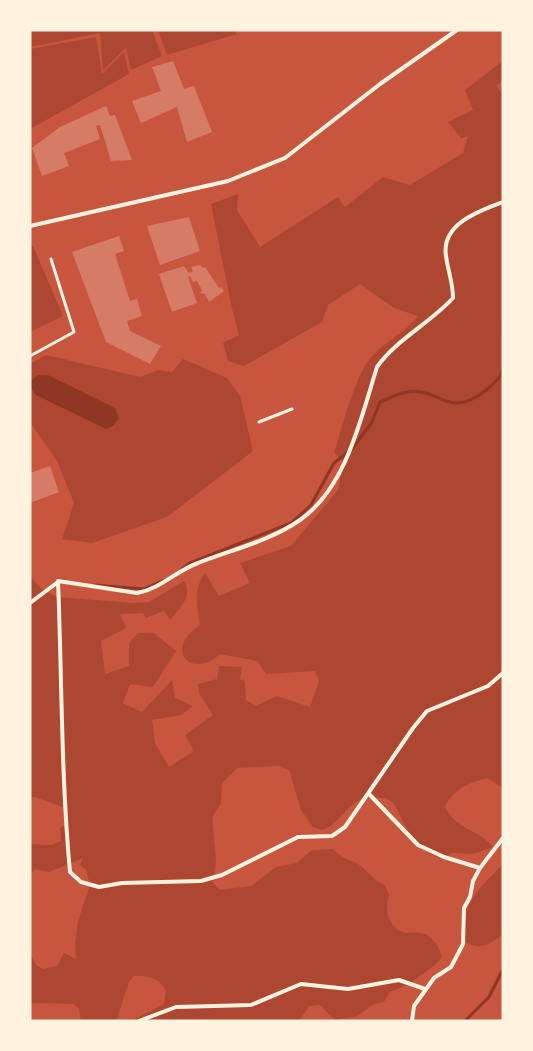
<svg xmlns="http://www.w3.org/2000/svg" width="533" height="1051" viewBox="0 0 533 1051" font-family="'IBM Plex Sans',sans-serif">
<style>
.green{fill:#ae4732}
.water{fill:#8f3625}
.lines{fill:none;stroke-linecap:round;stroke-linejoin:round}
.stream{stroke:#8f3625;stroke-width:3}
.building{fill:#d67c66}
.pedestrian{stroke:#fff3e0;stroke-width:3}
.minor{stroke:#fff3e0;stroke-width:4}
</style>
<rect width="100%" height="100%" fill="#c8553d"/>
<!-- green -->
<path class="green" d="M33,30H152L162,56L131,70L126,47L103,71L100,33L30,47V32Z
M158,30H234L237,34L167,55Z
M96,37L102,74L124,52L129,74L30,129V49Z
M503,61V80L497,86L503,96V788L487,778C469,783 453,789 445,807C456,830 479,829 493,847L473,854L452,853L443,858L432,855L409,833L394,804L386,798H365L355,802L332,825L323,830L313,827L301,810L289,770L279,766L237,768L222,783L221,804L212,817L216,861L213,883L220,890L251,886L276,867L297,863L312,850L333,849C340,857 348,859 358,864C369,871 372,880 385,885L389,895C385,907 387,926 402,932C408,934 416,931 422,933C432,936 440,947 442,957L435,965L409,984L390,992L384,1002L374,1004L357,1016L335,1020L320,1005L309,1006L299,1021H131L164,1004L166,990C158,977 148,976 134,976L129,982L116,1021H81L79,1009L74,1004L30,1003V953L36,965L43,969L57,966L64,953L76,959L75,944L78,921L90,885L86,870L80,865L83,858L49,872L35,869L30,875V844L52,845L61,841L60,828L68,824L65,808L35,797L30,798V577L43,590L57,597L133,603L149,602L184,581C194,596 179,609 170,620L164,611L146,618L143,613L120,614L126,628L101,641L105,674L129,666V643L138,633H154L176,651L153,687L130,684L123,703L142,712L172,680L175,698L193,706L181,715L152,720L155,743L169,767L194,751L185,735L213,715L199,693L198,684L217,679L219,666L242,667L240,679L245,681L246,700L256,706L277,696L310,707L319,681L315,671L266,674L257,661L220,654C192,680 162,650 200,625C197,606 193,589 205,573L219,596L250,583L240,563L291,546L338,490L344,462L334,453C342,428 354,379 369,360C381,344 404,334 418,316L394,308L360,284L328,305L322,322L244,366L228,361L223,343L239,335L232,309L211,204L238,194L237,210L260,247L338,197L345,207L383,177L410,185L463,153L468,136L461,138L448,122L473,110L465,90Z
M30,246H33L63,316L30,332Z
M46,355L140,377L158,370L172,372L183,359L227,378L240,396L253,451L167,517L92,543L62,539L74,503L57,461L30,422V364Z
M503,864V934C490,944 482,951 466,942C458,905 480,888 503,864Z"/>
<!-- water -->
<path class="water" d="M39,375H48L115,408L119,418L113,426L106,429L36,395C28,387 29,379 39,375Z"/>
<g class="lines">
<!-- stream -->
<path class="stream" d="M503,320V329
M182,569L190,563L291,523L311,505L334,463L353,448L372,422L380,402C388,399 398,393 407,392C441,387 447,420 485,391C493,385 500,379 503,370
M94,585L144,589L163,581
M465,1021L489,997L503,969"/>
</g>
<!-- building -->
<path class="building" d="M173,61L184,89L194,86L212,132L187,142L177,107L141,123L132,101L161,91L152,67Z
M106,106L110,116L115,115L132,160L111,161L100,125L96,126L100,139L64,153L69,166L42,176L32,148L60,127Z
M189,217L200,251L160,265L147,226Z
M119,236L124,251L115,254L130,301L137,299L142,316L127,321L130,331L161,346L150,364L106,342L72,252Z
M200,265L203,268L205,267L219,288L221,287L224,291L209,302L205,294L200,293L202,290L197,281L193,282L190,276L188,277L197,303L172,312L159,274L184,266L189,273L193,271L191,267Z
M50,466L59,492L30,503V473Z"/>
<g class="lines">
<!-- pedestrian -->
<path class="pedestrian" d="M30,356L74,332L51,259
M259,422L292,409"/>
<!-- minor -->
<path class="minor" d="M30,226L228,181L285,158L380,84L457,30
M58,581C62,678 61,776 70,872L81,882L99,887L122,883L201,881L222,875L298,837L332,836L345,827L413,728L427,711L488,686L503,673
M58,581L137,593C160,589 176,571 198,563C231,550 270,541 300,520C346,488 361,418 377,367C396,340 430,323 453,298C453,283 448,271 446,256C441,224 479,211 503,202
M30,603L58,582
M369,794L418,845L444,857L480,868
M139,1021L176,1007L251,1005L301,984L348,989L399,980L425,989
M412,1021L414,1006L434,978L451,967L463,944L464,908L470,897L473,881L480,868L503,838"/>
</g>
<!-- border -->
<rect width="533" height="1051" fill="none" stroke="#fff3e0" stroke-width="63"/>
</svg>
